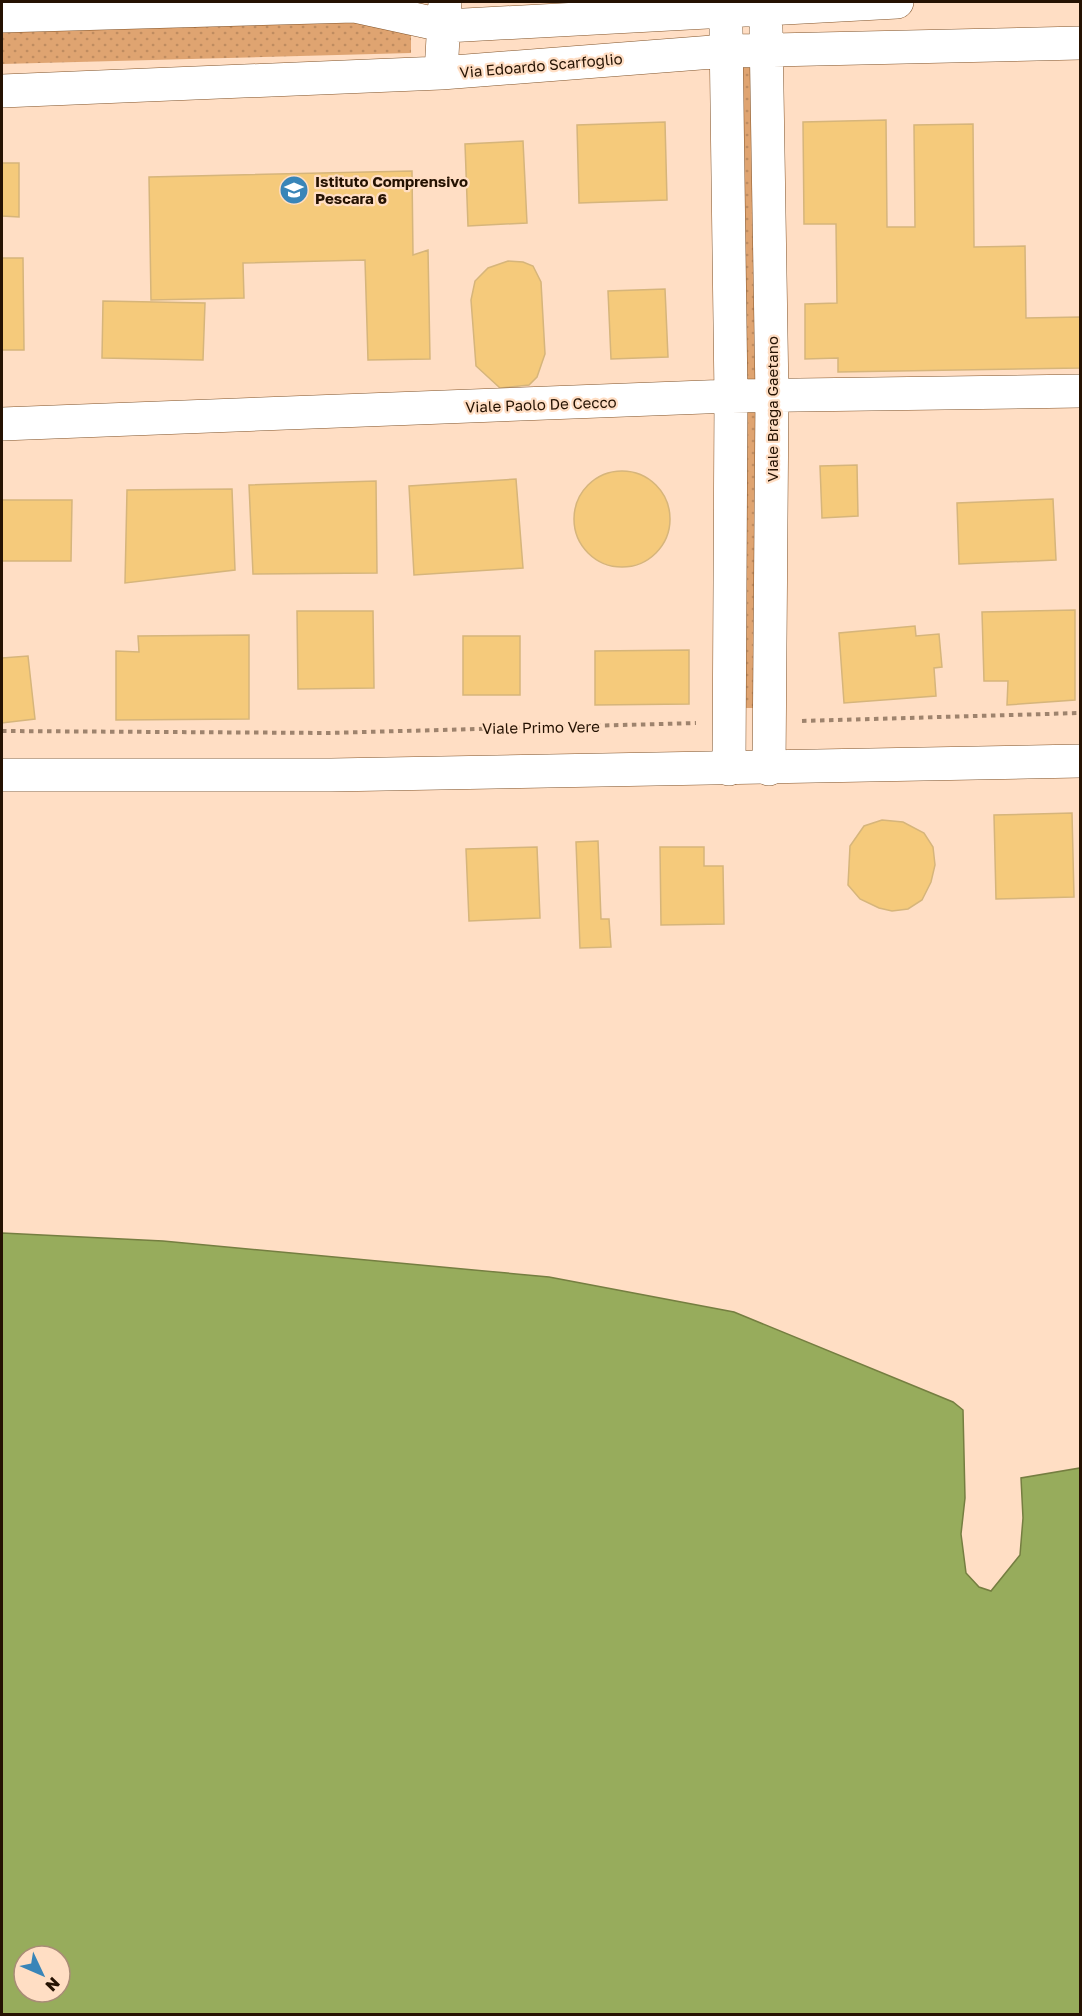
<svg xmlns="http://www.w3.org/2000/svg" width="1082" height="2016" viewBox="0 0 1082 2016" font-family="'Golos Text',sans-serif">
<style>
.grass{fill:url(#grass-dots)}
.water{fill:#97ac5c;stroke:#757e41;stroke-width:1.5;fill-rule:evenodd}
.building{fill:#f5ca7b;stroke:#d6b57b;stroke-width:1.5}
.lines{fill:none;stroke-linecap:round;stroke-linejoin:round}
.minor-casing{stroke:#82542a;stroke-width:34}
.tertiary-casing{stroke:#82542a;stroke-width:34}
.path{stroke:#9e836d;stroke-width:4;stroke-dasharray:4.5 4.5;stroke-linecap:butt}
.minor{stroke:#fff;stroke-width:33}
.tertiary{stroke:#fff;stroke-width:33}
.labels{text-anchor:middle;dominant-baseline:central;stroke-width:4.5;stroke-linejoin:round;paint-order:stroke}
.street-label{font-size:15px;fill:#251202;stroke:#ffdec4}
.poi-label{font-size:15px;font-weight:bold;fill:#251202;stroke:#ffdec4;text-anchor:start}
</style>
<defs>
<pattern id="grass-dots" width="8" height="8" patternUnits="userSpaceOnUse" patternTransform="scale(1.5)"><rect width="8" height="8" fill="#dfa471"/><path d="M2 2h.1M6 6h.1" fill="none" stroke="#bf8c60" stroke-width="1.8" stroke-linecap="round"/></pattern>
</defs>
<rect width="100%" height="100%" fill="#ffdec4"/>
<!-- grass -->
<path class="grass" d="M203,13L411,24V53L2,64V20Z
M739,65H754L758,383H744Z
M743,408H757L755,708H742Z"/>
<!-- water -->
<path class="water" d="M2,1233L163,1241L549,1277L734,1312L953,1402L963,1410L965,1498L961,1534L966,1573L979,1587L991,1591L1020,1555L1023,1518L1021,1478L1080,1468V2014H2ZM24,1956H60V1992H24Z"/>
<!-- building -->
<path class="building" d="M886,120L887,227H915L914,125L973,124L974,247L1025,246L1026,318L1080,317V368L838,372V358L805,359V304L837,303L836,224H804L803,122Z
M665,122L667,200L579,203L577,125Z
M523,141L527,223L468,226L465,144Z
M2,163H19V217L2,216Z
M412,171L413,255L428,250L430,359L368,360L365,260L243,263L244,298L151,300L149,177Z
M2,258H23L24,350H2Z
M508,261L523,262L533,266L541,282L545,354L537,377L529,385L500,388L476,366L471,300L475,281L488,268Z
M665,289L668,357L611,359L608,291Z
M103,301L205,303L203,360L102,358Z
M857,465L858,516L822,518L820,466Z
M574 519a48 48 0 1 1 96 0a48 48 0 1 1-96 0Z
M516,479L523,568L414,575L409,486Z
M376,481L377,573L253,574L249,485Z
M232,489L235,570L125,583L127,490Z
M1053,499L1056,560L959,564L957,503Z
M2,500H72L71,561H2Z
M1075,610V700L1007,705L1008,681H984L982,612Z
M297,611H373L374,688L298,689Z
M915,626L916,636L939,634L942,667L934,668L936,696L844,703L839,633Z
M249,635V719L116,720V651L139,652L138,636Z
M463,636H520V695H463Z
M2,648V658L28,656L35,719L2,723Z
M689,650V704L595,705V651Z
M1072,813L1074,897L996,899L994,815Z
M882,820L903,822L924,833L933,847L935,865L931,882L922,900L908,909L892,911L879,908L860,899L848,885L850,846L864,826Z
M598,841L601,919H609L611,947L580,948L576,842Z
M537,847L540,918L469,921L466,849Z
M660,847H704V866H723L724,924L661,925Z"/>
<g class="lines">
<!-- minor casing -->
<g class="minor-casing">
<path id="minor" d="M2,16L354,6L446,26L897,2
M766,29L772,396L769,769
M726,30L731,396L729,769
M441,73L445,2
M2,91L441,73L726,51L1080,43
M2,424L731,396L1080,391"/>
</g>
<!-- tertiary casing -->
<g class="tertiary-casing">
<path id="tertiary" d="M2,775H331L1080,761"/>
</g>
<!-- path -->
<path class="path" d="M802,721L1080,713
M2,731L329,733L696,723"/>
<!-- minor -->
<use href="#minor" class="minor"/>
<!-- tertiary -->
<use href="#tertiary" class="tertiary"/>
</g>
<!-- icons -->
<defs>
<g id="school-disc" transform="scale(1.5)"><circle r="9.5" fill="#3985b8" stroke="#ffdec4"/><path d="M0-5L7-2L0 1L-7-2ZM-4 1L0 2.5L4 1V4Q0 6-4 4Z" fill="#fff"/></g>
</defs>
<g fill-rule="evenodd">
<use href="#school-disc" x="294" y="190"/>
</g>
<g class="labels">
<!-- street labels -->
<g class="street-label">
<text transform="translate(541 65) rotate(-5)">Via Edoardo Scarfoglio</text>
<text transform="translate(541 404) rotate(-2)">Viale Paolo De Cecco</text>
<text transform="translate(772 409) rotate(-90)">Viale Braga Gaetano</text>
<text transform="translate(541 727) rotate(-1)">Viale Primo Vere</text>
</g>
<!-- poi labels -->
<g class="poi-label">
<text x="315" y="181">Istituto Comprensivo<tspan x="315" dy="17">Pescara 6</tspan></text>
</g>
</g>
<!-- border -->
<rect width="1082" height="2016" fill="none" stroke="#251202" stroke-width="6"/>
<!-- north arrow -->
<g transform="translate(42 1974) rotate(134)"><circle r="28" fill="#ffdec4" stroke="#a88c76" stroke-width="1.5"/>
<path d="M0-4.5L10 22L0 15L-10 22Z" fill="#3985b8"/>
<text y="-9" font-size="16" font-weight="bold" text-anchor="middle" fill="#251202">N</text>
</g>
</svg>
